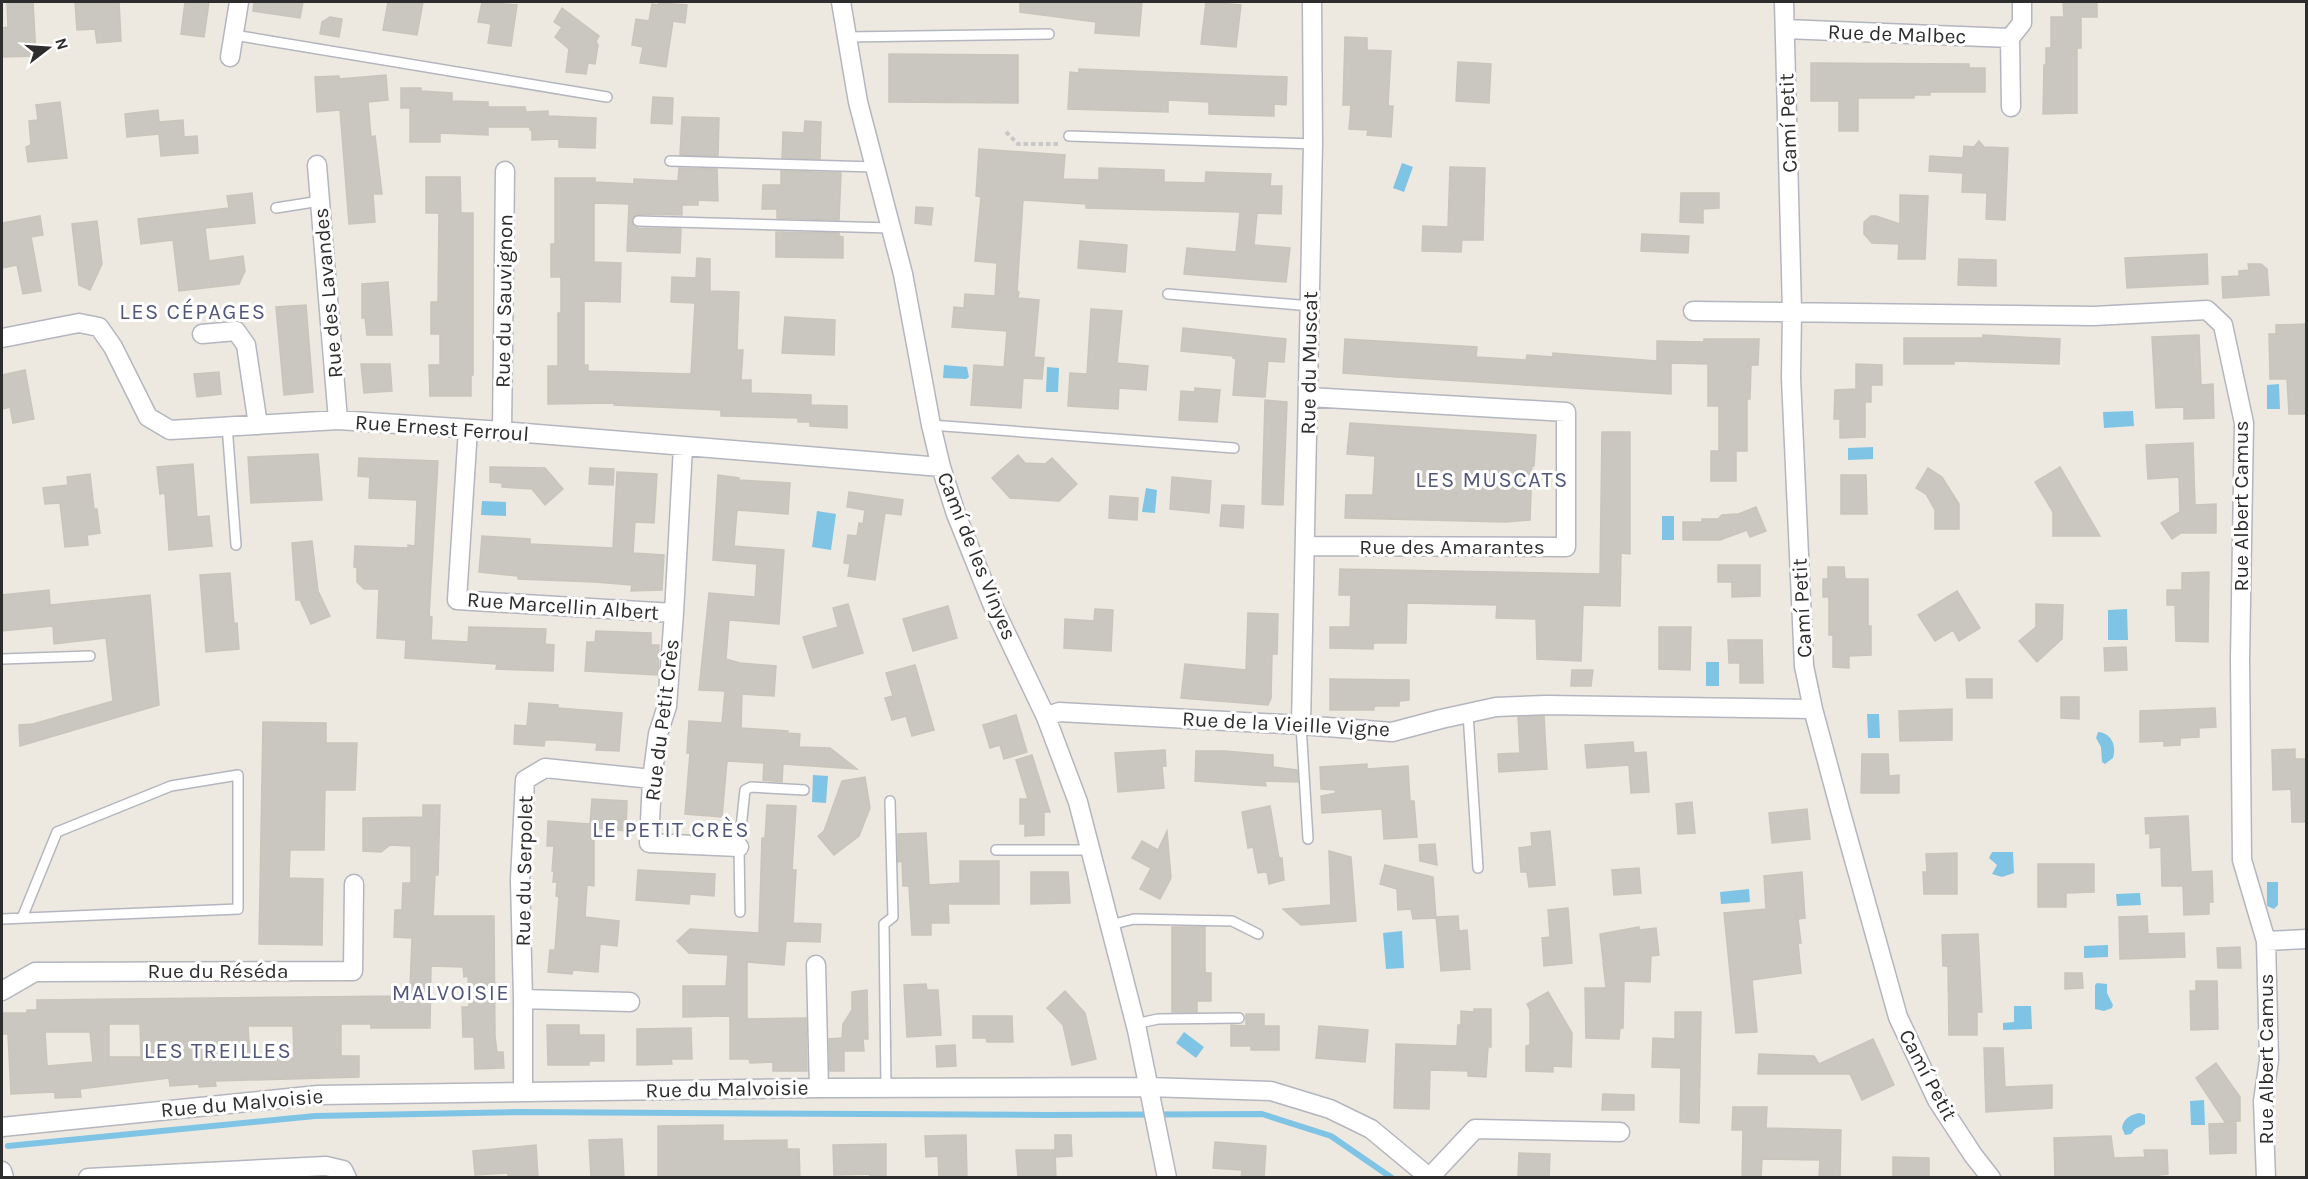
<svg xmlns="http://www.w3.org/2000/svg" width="2308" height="1179" viewBox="0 0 2308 1179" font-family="Karla,sans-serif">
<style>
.water{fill:#7fc4e5}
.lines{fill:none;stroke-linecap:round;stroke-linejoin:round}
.stream{stroke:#7fc4e5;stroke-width:6}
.building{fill:#c9c7bf;stroke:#c9c5bb;stroke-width:1.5;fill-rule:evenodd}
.lane-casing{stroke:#b4b6bf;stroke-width:12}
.street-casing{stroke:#b4b6bf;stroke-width:21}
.path{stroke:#c8c8c8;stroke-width:4;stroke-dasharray:4.5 3;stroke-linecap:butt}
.lane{stroke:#fff;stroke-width:9}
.street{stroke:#fff;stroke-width:18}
.labels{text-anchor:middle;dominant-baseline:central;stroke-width:6;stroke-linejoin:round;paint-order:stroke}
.street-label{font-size:21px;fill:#2d2d2d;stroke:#fff}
.neighbourhood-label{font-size:22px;letter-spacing:1.5px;fill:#51567a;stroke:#fff}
</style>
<rect width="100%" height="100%" fill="#ede9e1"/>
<!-- water -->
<path class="water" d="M1402,163L1413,167L1404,192L1393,188Z
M944,365L967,367L969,377L966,379L943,378Z
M1047,367L1059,368L1058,392H1046Z
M2279,384L2280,409H2267V385Z
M2133,411L2134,426L2104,428L2103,412Z
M1873,447V459L1848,460V448Z
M1146,488L1157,490L1155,513L1142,512Z
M482,501L506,502V516L481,515Z
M817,511L836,514L831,550L812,547Z
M1662,516H1674V540H1662Z
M2127,609L2128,640H2108V610Z
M1706,662H1719V686H1706Z
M1867,714H1879L1880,738H1868Z
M2098,732C2111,733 2117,745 2113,758L2105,764L2102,762L2101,747L2096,738Z
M813,775L828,776L826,803L812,802Z
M1992,852H2013L2014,873L2002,877L1992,874L1997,865L1989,858Z
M2267,882H2278V905L2274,909L2267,906Z
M1749,889L1750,902L1721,904L1720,892Z
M2140,893L2141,905L2117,906L2116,894Z
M1402,931L1404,968L1386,969L1383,933Z
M2108,945V957L2084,958V946Z
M2097,983L2107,984V993L2113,1005L2112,1008L2104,1011L2095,1009V985Z
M2014,1006H2031L2032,1029L2003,1030V1023L2014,1022Z
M1184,1032L1204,1047L1196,1058L1176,1043Z
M2204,1100L2205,1125H2191L2190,1101Z
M2140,1113L2145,1115V1124L2135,1129L2131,1134L2125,1135L2122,1128C2123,1119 2131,1114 2140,1113Z"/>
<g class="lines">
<!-- stream -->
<path class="stream" d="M8,1146L315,1116L517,1112L1048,1115L1262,1114L1331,1136L1392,1178"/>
</g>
<!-- building -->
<path class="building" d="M7,2H33L36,56L2,57V28L8,27Z
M100,2V4L119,2L121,41L97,43L95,29L77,30L75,3Z
M185,2H209L204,37L181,34Z
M254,2H303L300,18L253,11Z
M388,2H423L417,35L383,30Z
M482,2L517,5L511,46L488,43L491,24L478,22Z
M1020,2H1142L1139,36L1095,33L1096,22L1020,12Z
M1206,2L1241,5L1236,47L1201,44Z
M2063,2H2097V17H2081V48H2077V113L2043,114L2044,65H2046V48H2051V17H2064Z
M659,3L687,5L685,23L673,21L666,67L640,63L643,47L632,45L636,19L649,21L652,4L658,5Z
M562,8L599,36L596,41L598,45L595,64L588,63L586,74L566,72L569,49L555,37L562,27L554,22Z
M330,17L342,19L339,37L320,34L322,22Z
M1345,37L1367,38V50L1391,51L1388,106H1393L1391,137L1367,135L1368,130L1349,129L1351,105H1343Z
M889,54L1018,55V103L889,102Z
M1458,62L1491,64L1489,103L1456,101Z
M1811,63L1969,64V68H1985V92H1930V95H1914V98H1858V131H1839V101H1811Z
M1079,69L1287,77L1286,105L1274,104V116L1209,114V102L1168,100V112L1068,109L1070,72L1079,73Z
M386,75L388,100L368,102L371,137L375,136L382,194H373L375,222L349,224L340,110L317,112L315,77L339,76V79Z
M401,88H421V91L452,93V101L488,102V107H525L526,112L548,111V116L596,118L595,148L559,147V139L532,140V130H530V127H488V135L440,133V142H410V108H401Z
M653,97L673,98L672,124L651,123Z
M60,102L67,158L28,162L26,147L31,145L29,121L38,120L36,105Z
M158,110L159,122L183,120L184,137L197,136L198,153L161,156L159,134L127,137L125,114Z
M682,117L719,118L718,156L680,155Z
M805,121L821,122L820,159L782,158L783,132L804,133Z
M1979,141L1984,147L2008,148L2005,220L1986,219L1987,193L1962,192L1963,173L1929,171L1930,156L1963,158L1964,146L1974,147Z
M979,149L1065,155L1063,179L1099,180V168L1164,170V182L1205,183L1206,172L1271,174L1270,186H1282L1281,214L1257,213L1254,245L1290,248L1286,282L1184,274L1187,248L1236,252L1240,212L1086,208V204L1023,200L1017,291L1019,292L1018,298L1039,300L1034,357L1044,358L1042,379L1023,378L1021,408L971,405L974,365L1004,367L1007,331L952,327L954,307L964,308L965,294L995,296L997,263L975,261L981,197L976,196Z
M1450,167L1485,168L1483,240H1462L1461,252L1422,251L1423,226L1448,227Z
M679,168L717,169L718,201L698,200V205H682V215L638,214L633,217L631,221L634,226L638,228L681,229L680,253L627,251L629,204L594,203V262L621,263L620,302L584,301V365H588V371L691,374L695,303L671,302L672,277L696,278L697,258L710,259V291L739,292L737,350H743L741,380H751V393L811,395V405L847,406V428L810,426V422H798V418L721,416V410L614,405L615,403L548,404V366H558V313H561V277H551V244H555V178H595V182L634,184V179L678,181Z
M781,171L841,173L839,220L777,218V209H762L763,185H781Z
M426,177H460L461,213H473V375H471V396H430L429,365H440V334H431V302H438L439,213H426Z
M252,193L255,223L205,228L209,261L243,256L245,271L239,284L179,291L173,240L141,244L138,219L229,208L227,196Z
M1681,193H1719V208L1703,209V223L1680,222Z
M1900,195L1928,196L1925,259H1898L1899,244L1872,243L1864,234V222L1871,216H1876L1900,224Z
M916,207L933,208L931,225L915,223Z
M40,216L43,235L31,237L41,291L23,294L17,265L2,268V223Z
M97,221L102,264L90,290L79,285L72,224Z
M776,232L839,233V236L843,237V258L776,257Z
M1642,234L1689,236L1688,253L1641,251Z
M1080,241L1127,245L1125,272L1078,268Z
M2207,254L2208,284L2127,288L2125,258Z
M1959,259L1996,260V286L1958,285Z
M2248,264H2261L2267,269L2269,295L2223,298L2222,277L2239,276V271L2249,270Z
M388,282L392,335H367L365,318H362V284Z
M306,305L313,392L284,395L276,307Z
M1091,309L1122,311L1117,363L1148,366L1146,390L1119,388L1118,409L1068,406L1070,373L1087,374Z
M785,317L835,320L834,355L782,353Z
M2307,324V414H2289L2287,379H2270L2269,334H2276V325Z
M1183,328L1286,339L1284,362L1268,361L1265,397L1233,395L1236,359L1233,358V356L1181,351Z
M1983,335L2060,339L2059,364L1954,361V364H1904V338H1983Z
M2199,335L2201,385L2213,384L2214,418L2184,419V407L2156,408L2152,337Z
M1345,339L1477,347L1476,357L1526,360L1527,355L1553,357V353L1657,361V341L1704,342V339H1759L1758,365H1751L1750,399H1747V451H1736V481H1711V451H1719V406H1708V364L1671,363V394L1397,377L1343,373Z
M361,364H390L392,391L364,393Z
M1856,364L1882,365V385H1871V402H1865V437L1840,438V419H1834L1835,390L1856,389Z
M25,370L34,419L13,423L10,407L2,409V375Z
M219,372L221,394L197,397L194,374Z
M1195,388L1220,390L1217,422L1179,420L1181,391L1195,392Z
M1265,400L1287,402L1283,505L1262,504Z
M1350,423L1536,435L1534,466H1532L1530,520L1505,522L1345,518L1346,495H1373L1375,456L1347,454Z
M1602,432H1630V554L1621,553L1620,606L1583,605L1581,661L1537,659L1536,619L1496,618L1497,605L1407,603L1406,643H1373V649L1330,648V627H1350L1351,595H1339L1340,569L1600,574Z
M2193,443L2195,505L2216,504V533H2181L2172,539L2161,523L2180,512L2179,477L2148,479L2146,445Z
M318,454L322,500L251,503L248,457Z
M1018,455L1025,463L1045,464L1052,458L1077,484L1059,501L1010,498L992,478Z
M359,458L438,461L429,616L432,617L431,640L468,642L469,627L546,629L545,644L554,645L553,671L496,669L497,664L405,658L406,640L377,638L379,589H364L357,582V567H354L355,546L408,548V545L415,546L417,500L369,498L370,477L358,476Z
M193,464L197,517L209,516L212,546L169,550L165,493L160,494L157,467Z
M490,467L545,468L563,489L545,505L532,489L502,487V483L490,482Z
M2060,467L2100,536H2053V512L2035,482Z
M590,468L614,469L613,485L589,484Z
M1928,468L1942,477L1959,504V529H1935V510L1926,494L1916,488Z
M617,472L657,474L654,523L635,522L633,553L664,555L662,590L631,591L632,585L595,582L518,579V576L479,572L482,536L530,539V544L613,548Z
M90,474L94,509H97L100,533L87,535L88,545L65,547L60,503L45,504L43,488L68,485L67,477Z
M718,475L739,478V480L790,483L788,514L737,510L734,546L784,550L779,624L729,620L726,659L740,663L776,666L774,696L742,694L741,728L788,731L787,733L800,734L799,747L830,748L857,769L783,764L782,782L763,780L764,763L727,761L722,817L685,814L690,753H687L689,721L722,723L725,691L699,690L709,593L755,597L757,564L713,560Z
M1841,475H1866L1867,514H1841Z
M1172,477L1211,481L1209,513L1170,509Z
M849,492L903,500L901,515L885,513L875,580L848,576L850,564L844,563L848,535L857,536L859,523L863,524L865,510L847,507Z
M1110,496L1138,498L1137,520L1109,518Z
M1222,505L1244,506L1243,528L1220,526Z
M1756,507L1766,531L1750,537L1747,530L1720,540H1683V522H1702V519H1718L1722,515L1736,514V515Z
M312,541L318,591L330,616L311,624L300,600H296L292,543Z
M1718,565H1760V596L1732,597V582H1718Z
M1828,567H1844L1845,579H1868V626H1871V655L1849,656V668L1833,667V635H1829V597H1823V579H1828Z
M2209,572L2208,642L2176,641L2175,605H2167V590H2182V573Z
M230,573L234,624L237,623L239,649L206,652L200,575Z
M49,590L50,605L150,595L159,705L20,746L19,725L33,724L113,701L106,638L54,644L53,626L2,631V595Z
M1957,591L1980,628L1959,641L1953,630L1935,641L1918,615Z
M848,604L863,653L813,668L803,637L838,627L833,608Z
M2036,604L2063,605L2062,639L2037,662L2019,641L2036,627Z
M948,606L957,638L913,651L903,619Z
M1095,609L1113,610L1111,651L1064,648L1065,619L1094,621Z
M1248,613L1278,614L1277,654H1272L1271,698L1268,705L1181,698L1185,664L1246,670Z
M1659,627H1691L1690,670L1659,669Z
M596,631L651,633V645H659L658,675L585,671L587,642H595Z
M1728,640H1762L1763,683H1740V663H1729Z
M2126,647L2127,670L2105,671L2104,648Z
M915,665L934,730L912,736L906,716L892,720L885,698L893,696L886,673Z
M1572,670H1593L1591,686H1571Z
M1330,679L1409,680V700L1399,701V706H1374V710H1330Z
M1966,679H1992V698H1967Z
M2061,697H2079V719L2061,718Z
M529,703L558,705V708L622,713L619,751L596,750L597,743L556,740H545L544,746L514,744L515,725L527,726Z
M2215,708L2216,727L2199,728V737L2180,738V745L2164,746V741L2140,742V711Z
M1952,709V740L1900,741L1899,711Z
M1016,715L1027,752L1004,759L1000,745L990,748L983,725Z
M1544,716L1547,769L1499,772L1498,754L1520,753L1518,717Z
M263,722L326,723V743H357L355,790H325L324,850H290L289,878L323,879L322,945L259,944Z
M1633,742L1634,753L1646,752L1649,792L1631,793L1629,765L1587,768L1585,745Z
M2295,749V759H2307V822H2292L2291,789L2273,790L2272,750Z
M1165,750L1166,766H1162L1164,788L1118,792L1115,753Z
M1196,751H1225L1273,755V767L1297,770L1298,782L1265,781L1266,786L1195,781Z
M1862,754H1888L1889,776L1899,775V793H1861Z
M1032,755L1050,812H1044V835L1025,836V824H1020V799H1028L1016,760Z
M1367,764V769L1408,766L1410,801H1414L1417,837L1384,839L1382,809L1322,813L1321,796L1336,793L1335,790L1321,789L1320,767Z
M865,777L870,808L859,836L834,855L818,836L824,831L842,781Z
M592,799L627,801L626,831L594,828V886L587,885L585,917L619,921L617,946L600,944L598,972L573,970L572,974L548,972L550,950H555L559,897L556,896L557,882H553L554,871H552L554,846H547L548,821L590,824Z
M1692,802L1695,833L1678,834L1676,804Z
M423,805H440L438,875H435L433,916H494L495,1037L497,1052H503L504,1068L475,1069L474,1037H463L462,1007H469L468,976L464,977L463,967L431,966L430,1028H371V1024H341V1056H359V1077L215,1081L216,1086L199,1087V1084L170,1086L169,1078L80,1089L81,1097L55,1098V1092L11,1094L8,1034H3L2,1013H27V1010H37V1000L402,996V988H410L412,938L394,937L395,910H402L403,883H411V846L390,845L381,852L363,851V818L423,817ZM109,1024H140L141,1057H109ZM248,1026H293L294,1058H250ZM45,1032H90L93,1062L47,1066Z
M767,805L796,806L792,870H796L793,923L821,924L820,942L786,941L784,965L747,962V1019L806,1018L807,1071H773V1062L750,1063L749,1059H730V1016L683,1017V986H726L728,955L689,953L677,941L690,929L759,933L762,838H765Z
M1270,806L1279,858H1282L1284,880L1269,884L1267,872L1258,873L1253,847L1248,848L1242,812Z
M1807,809L1810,839L1772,843L1769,813Z
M2188,816L2191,872L2212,871L2213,902H2209V914L2184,915L2183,886H2162L2161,847L2150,848V833L2146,834L2145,818Z
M1167,831L1171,878L1160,899L1140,889L1151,868L1132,858L1142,841L1158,850Z
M1550,831L1555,885L1529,887L1527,872H1521L1519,848L1532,846L1531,833Z
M926,833L929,885L960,883V861H999V904H948L949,923H931V935H912L909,886H903L902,861L898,862V834Z
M1435,844L1437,865L1420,861L1419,845Z
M1329,851L1351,857L1356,921L1301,925L1283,909L1331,905Z
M1957,853V894H1924L1923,872H1927L1926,854Z
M2038,864H2094V892L2066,893V907H2038Z
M1385,865L1433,877L1436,918L1413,919L1411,909L1398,910L1397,889L1380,884Z
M1639,868L1641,893L1614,895L1612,870Z
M638,870L715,874L714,896L690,894L689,904L636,900Z
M1031,872H1068L1070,903L1031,904Z
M1802,872L1805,918L1798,919L1801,943H1798L1801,973L1752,980L1757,1032L1736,1033L1724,913L1766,909L1764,876Z
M1568,908L1572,963L1544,966L1542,938L1550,937L1548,910Z
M1458,916L1459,931L1467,930L1470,969L1441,971L1436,917Z
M2147,916L2148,934L2184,933L2185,957L2120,959L2119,917Z
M1172,927H1205V973H1211V1001H1197V1012H1172Z
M1639,927V930L1656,928L1659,955L1651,956L1650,982L1624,981L1623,1028H1620L1619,1039L1586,1038L1585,988H1606L1603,962L1607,960H1603L1600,934Z
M1978,934L1982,1012H1977V1035H1949L1948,966H1943L1942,935Z
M2240,947L2241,968H2218L2217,948Z
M2065,973H2082L2083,988L2065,989Z
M2196,981H2217L2218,1029L2191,1030L2190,991H2196Z
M926,984L927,990H938L941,1035L907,1037L904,985Z
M867,990L868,1039H863L864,1051H844V1071H830L829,1039L842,1038L843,1024L852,1010V992Z
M1065,991L1085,1013L1096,1059L1072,1065L1063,1025L1047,1008Z
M1548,992L1572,1033L1571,1067L1553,1066V1072L1526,1071V1046L1530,1045V1010L1527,1004Z
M1474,1009H1491V1047H1488L1486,1077L1468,1076V1071L1430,1070L1429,1109L1394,1108L1396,1044L1457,1046L1458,1025H1461V1011L1474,1012Z
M1675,1012H1701L1699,1123L1680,1122L1681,1068L1652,1067L1653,1038L1675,1039Z
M1246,1014H1264V1026H1279V1050H1251V1046H1231V1025L1246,1026Z
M973,1016H1012L1013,1042H987L986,1038H973Z
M547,1025H579V1035H604V1061H589V1065H548Z
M1319,1026L1368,1030L1365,1062L1316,1058Z
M691,1028L692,1059H671L672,1064L637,1065V1029Z
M1873,1039L1894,1085L1862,1100L1850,1074H1758L1759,1054L1814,1056L1819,1064Z
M955,1045L956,1066L937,1067L936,1046Z
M1984,1048H2003L2005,1087L2052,1085V1108L1986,1112Z
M2216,1063L2240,1097V1121L2225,1122L2196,1078Z
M1603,1094L1634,1095V1110H1602Z
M1733,1107H1767L1766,1128L1841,1130L1840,1178H1819L1820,1160L1762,1159L1761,1178H1742L1743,1130H1732Z
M2236,1123V1153L2210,1154L2209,1124Z
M723,1125V1141L787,1140V1149H799L800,1178H658V1126Z
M966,1135L967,1178H939L938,1156L926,1157L925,1136Z
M1055,1135H1071L1072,1156L1055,1157Z
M2111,1136L2114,1158L2145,1157L2144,1150H2167L2168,1174L2159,1175V1178H2055L2054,1138Z
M622,1139L624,1178H591L589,1140Z
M1215,1142L1266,1146L1264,1178H1241L1242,1170L1213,1168Z
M886,1144V1178H870V1174L834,1175L833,1145Z
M536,1145L538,1178H508V1173L475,1175L473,1151Z
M1016,1150H1055L1056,1178H1018Z
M1519,1153L1550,1154L1549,1178L1518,1177Z
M1893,1157L1929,1158V1178H1893Z"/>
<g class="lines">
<!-- lane casing -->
<g class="lane-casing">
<path id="lane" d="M234,35L607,97
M847,37L1049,34
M1069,136L1313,144
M670,161L875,167
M276,208L320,201
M638,221L891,228
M1168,294L1311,306
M227,425L236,545
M931,425L1234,448
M2,659L90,656
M1468,713L1478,868
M1301,725L1308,839
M996,850H1091
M740,912L739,847L745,790L751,787L804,790
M2,919L238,909V775L171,786L57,832L22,918
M1110,925L1134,919L1232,921L1258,934
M1135,1024L1158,1019L1239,1018
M886,1087L884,924L893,917L890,801"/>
</g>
<!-- street casing -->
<g class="street-casing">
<path id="street" d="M841,2L858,102L903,274L931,425L941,467L956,514L993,606L1046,717L1078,802L1137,1030L1167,1178
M1784,2L1792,311L1791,378L1804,666L1813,709L1841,813L1898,1017L1937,1100L1973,1155L1991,1178
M1785,29L2010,38
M230,57L239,2
M2011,107L2010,38L2022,23V2
M317,165L338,420
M1693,311L2094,316L2207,310L2223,325L2244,423L2240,659L2242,860L2266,941L2269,1060L2263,1101L2266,1178
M202,334L236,331L246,345L258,425
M2,338L79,323L99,327L113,347L148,417L170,430L338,420L502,431L941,467
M468,429L457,600L674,613L683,447
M502,431L505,171
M1305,546L1566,547V412L1309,397
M674,613L667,706L658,734L652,779L649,843L739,847
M1046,717L1059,712L1301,725L1392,732L1441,719L1496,707L1546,705L1813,709
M1301,725L1313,144L1312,2
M2266,941L2306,939
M816,965L819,1088
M2,991L35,972L353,971L354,884
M523,999L630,1002
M523,1092V999L520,880L525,780L545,768L652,779
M2,1127L318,1095L819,1088L1148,1087L1271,1091L1330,1109L1371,1129L1430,1178
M2,1171L4,1178
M1430,1177L1475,1129L1620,1132
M88,1178L326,1166L343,1170L347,1178"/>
</g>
<!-- path -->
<path class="path" d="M1006,132L1018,144H1060"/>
<!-- lane -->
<use href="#lane" class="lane"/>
<!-- street -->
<use href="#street" class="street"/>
</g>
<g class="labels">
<!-- street labels -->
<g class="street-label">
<text transform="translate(1897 34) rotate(2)">Rue de Malbec</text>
<text transform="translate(1788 123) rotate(-92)">Camí Petit</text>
<text transform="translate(328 293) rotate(-95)">Rue des Lavandes</text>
<text transform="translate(504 301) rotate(-89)">Rue du Sauvignon</text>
<text transform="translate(1309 363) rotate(-89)">Rue du Muscat</text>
<text transform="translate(442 428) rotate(4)">Rue Ernest Ferroul</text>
<text transform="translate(2241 506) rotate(-90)">Rue Albert Camus</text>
<text x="1452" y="547">Rue des Amarantes</text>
<text transform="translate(977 556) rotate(68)">Camí de les Vinyes</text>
<text transform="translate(563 606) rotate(4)">Rue Marcellin Albert</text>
<text transform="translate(1802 608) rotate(-93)">Camí Petit</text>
<text transform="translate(662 720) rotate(-83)">Rue du Petit Crès</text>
<text transform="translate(1286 724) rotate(3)">Rue de la Vieille Vigne</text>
<text transform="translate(524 871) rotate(-89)">Rue du Serpolet</text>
<text x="218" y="971">Rue du Réséda</text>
<text transform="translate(2266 1059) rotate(-90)">Rue Albert Camus</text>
<text transform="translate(1928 1075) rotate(62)">Camí Petit</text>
<text transform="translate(727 1089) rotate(-1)">Rue du Malvoisie</text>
<text transform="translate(242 1103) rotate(-5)">Rue du Malvoisie</text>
</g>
<!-- neighbourhood labels -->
<g class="neighbourhood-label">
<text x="193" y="312">LES CÉPAGES</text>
<text x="1492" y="480">LES MUSCATS</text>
<text x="671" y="830">LE PETIT CRÈS</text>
<text x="451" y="993">MALVOISIE</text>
<text x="218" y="1051">LES TREILLES</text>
</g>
</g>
<!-- border -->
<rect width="2308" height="1179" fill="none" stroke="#2d2d2d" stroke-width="6"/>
<!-- north arrow -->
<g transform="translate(48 48) rotate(73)" stroke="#ffffff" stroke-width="4.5" paint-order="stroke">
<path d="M0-4.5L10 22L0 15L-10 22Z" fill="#2d2d2d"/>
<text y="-9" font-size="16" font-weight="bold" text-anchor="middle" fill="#2d2d2d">N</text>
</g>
</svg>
